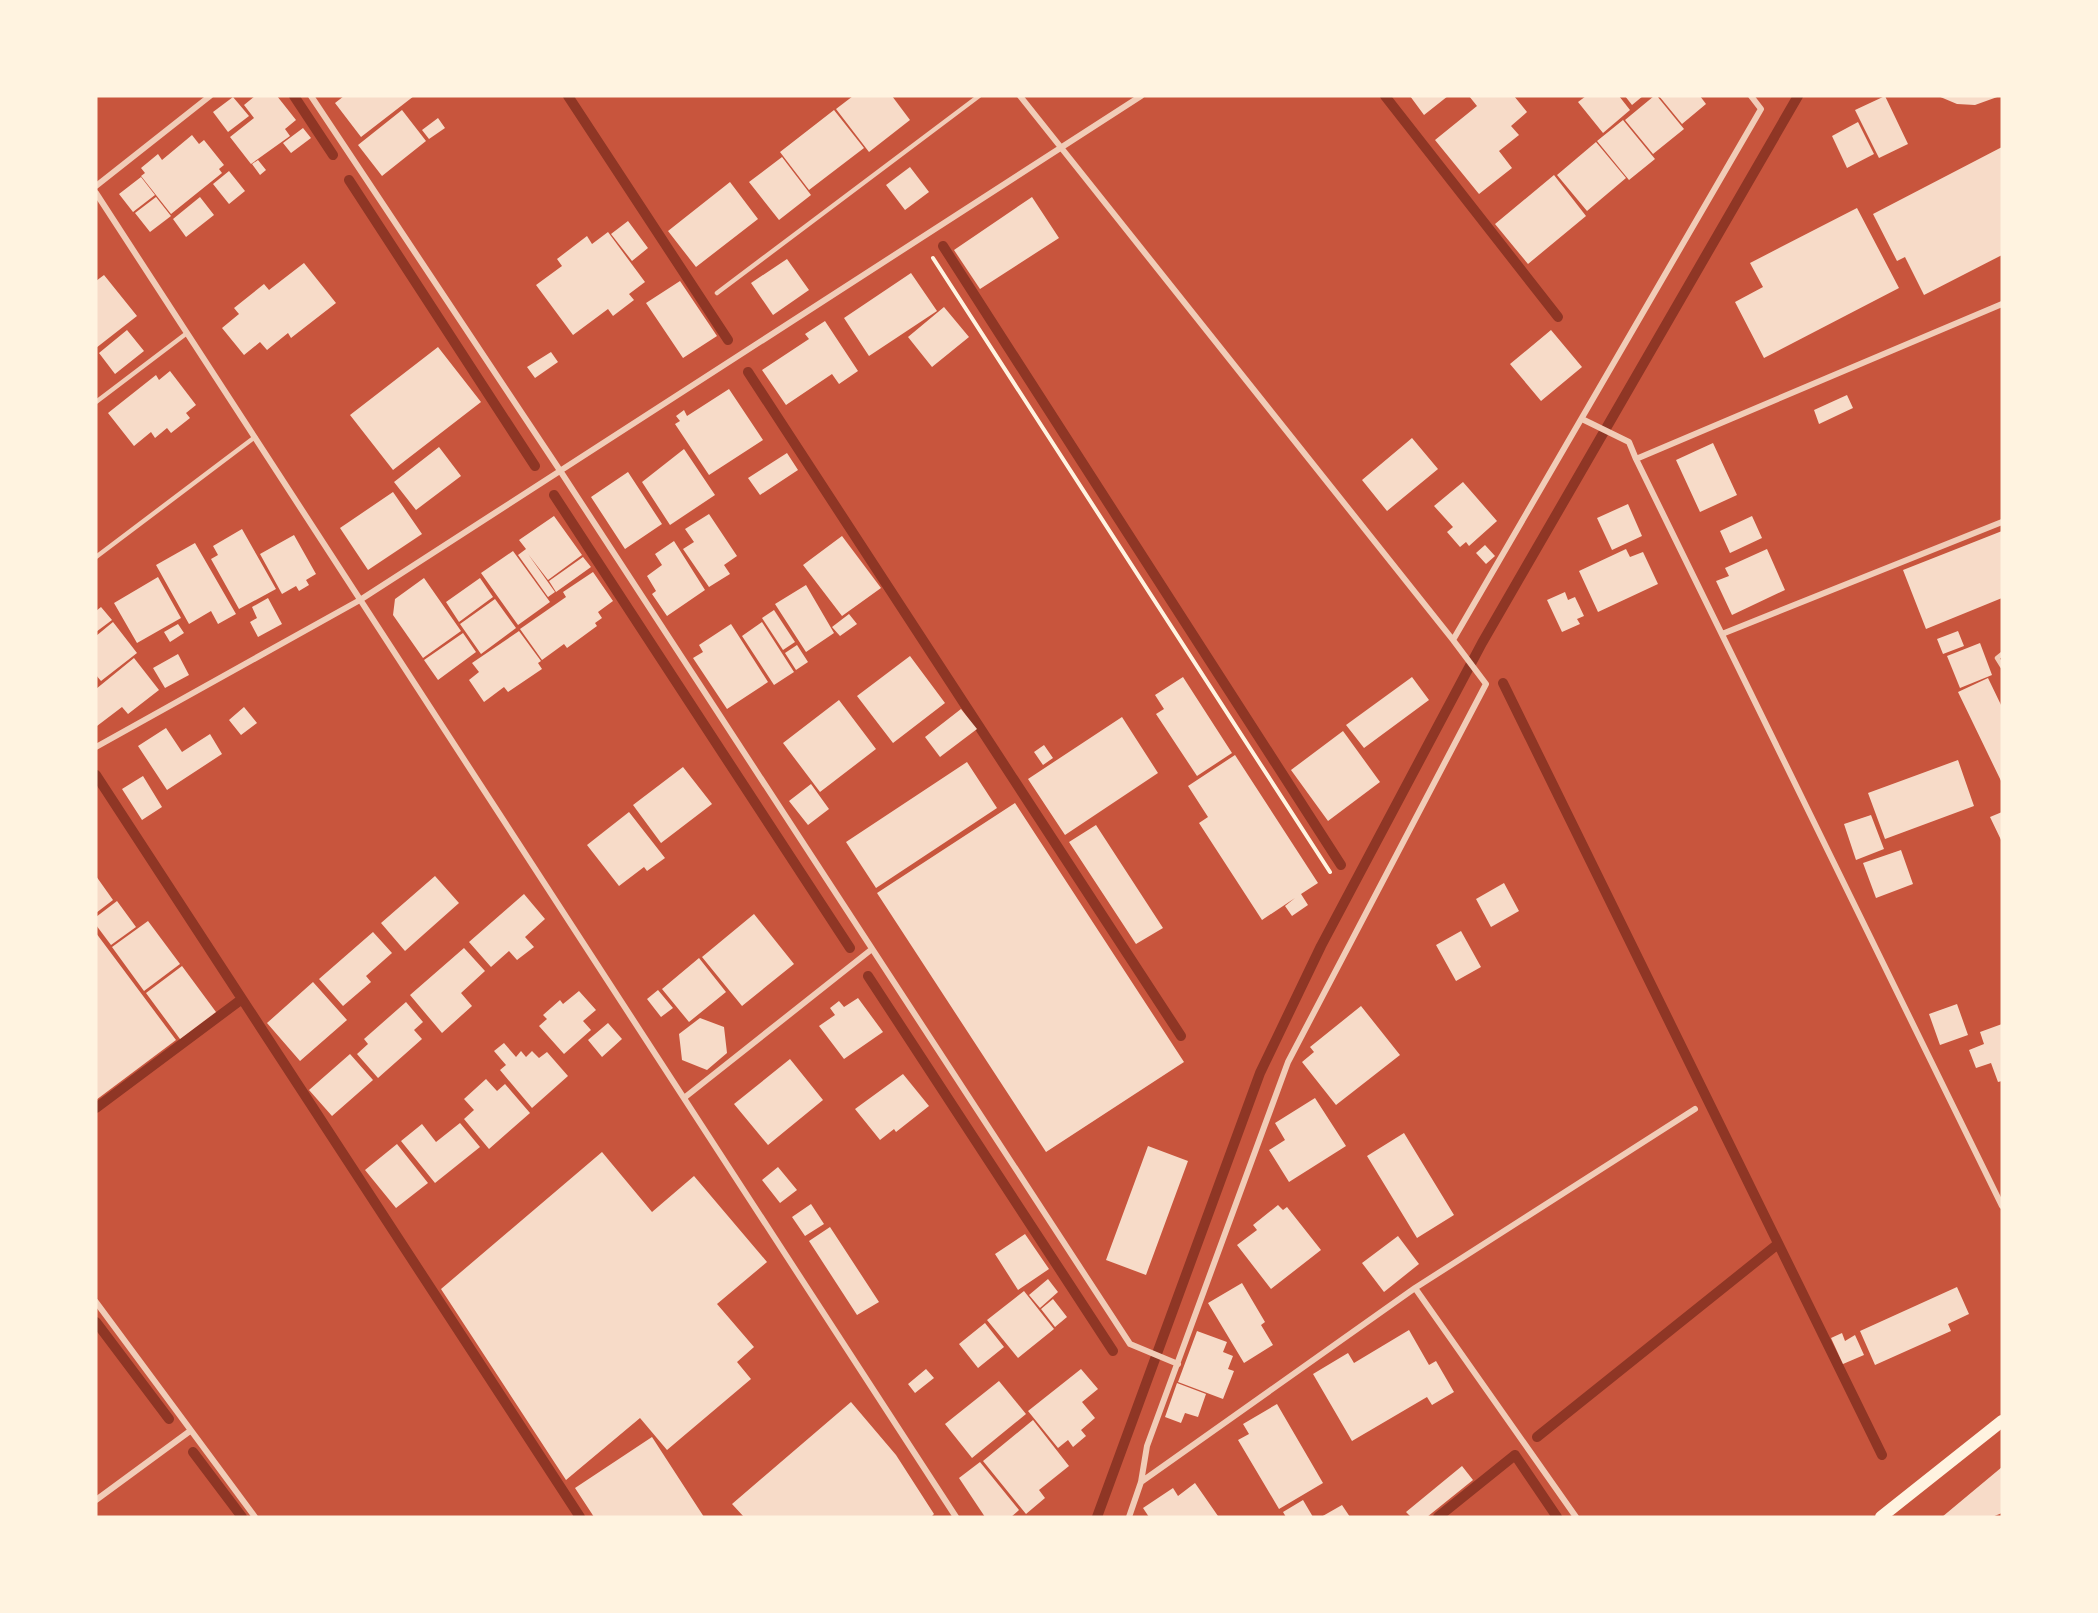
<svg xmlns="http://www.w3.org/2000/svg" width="2098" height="1613" viewBox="0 0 2098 1613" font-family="Arial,sans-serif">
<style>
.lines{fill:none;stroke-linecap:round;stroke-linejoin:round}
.stream{stroke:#8f3625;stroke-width:10}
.building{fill:#f7dbc8}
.path{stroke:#fff3e0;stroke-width:4}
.service{stroke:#f1ccb7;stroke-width:4.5}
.minor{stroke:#f1ccb7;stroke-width:6}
.secondary{stroke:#fff3e0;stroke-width:12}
</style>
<rect width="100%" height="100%" fill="#c8553d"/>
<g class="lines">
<!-- stream -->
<path class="stream" d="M294,96L333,155
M568,96L728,340
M1385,96L1558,317
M349,180L535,466
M943,246L1341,865
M748,372L1181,1036
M554,495L850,948
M1503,683L1882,1455
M96,775L580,1517
M868,976L1113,1351
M96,1108L242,999
M96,1322L169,1419
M1537,1437L1778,1244
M193,1452L242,1517
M1097,1517L1260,1073L1321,946L1482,643L1798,96
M1438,1517L1515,1455L1557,1517"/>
</g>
<!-- building -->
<path class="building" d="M255,96H277L296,120L285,129L290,136L251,164L230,137L254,118L244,105Z
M344,96H414L361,137L335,103Z
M853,96H892L910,120L869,152L836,109Z
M1410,96H1448L1424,115Z
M1469,96H1514L1527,112L1511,126L1519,135L1499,151L1512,168L1479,194L1435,140L1477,106Z
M1586,96H1619L1630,110L1603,133L1578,102Z
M1625,96H1643L1632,105Z
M1654,96H1657L1684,129L1653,154L1625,120Z
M1659,96H1700L1706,104L1682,124Z
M1885,96L1908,144L1879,158L1855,110Z
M1938,96H2000L1975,105L1957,104Z
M233,97L249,116L228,132L213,112Z
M402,110L426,141L382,176L358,145Z
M834,110L864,148L809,190L780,152Z
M438,118L445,128L429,139L422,130Z
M1623,120L1655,159L1629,180L1597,141Z
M1858,122L1874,154L1847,168L1832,136Z
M303,128L311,138L291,153L283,143Z
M192,135L199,144L204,140L224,165L219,169L222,173L171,214L141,176L145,173L141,168L158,154L162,160Z
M1596,142L1626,178L1587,211L1557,175Z
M2002,147V255L1924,295L1905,257L1897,261L1873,214Z
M782,157L811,195L779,220L749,182Z
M258,160L266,170L260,175L252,164Z
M910,167L929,192L905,210L886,185Z
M229,171L245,191L229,204L213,184Z
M1554,175L1586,216L1528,264L1495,224Z
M141,177L155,195L133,212L119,194Z
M730,182L758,219L696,267L668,231Z
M156,197L171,216L150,232L135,213Z
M200,197L214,215L186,237L173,219Z
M1032,197L1059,238L980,289L954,250Z
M1857,208L1899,288L1764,358L1735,302L1763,287L1750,263Z
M628,221L648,248L632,261L611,234Z
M608,232L645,282L629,294L634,300L613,316L608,309L573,335L536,285L562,266L557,259L587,236L592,244Z
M787,259L809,290L773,315L751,283Z
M304,263L336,303L291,338L288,333L267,350L260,342L244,355L222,328L239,314L234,308L264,284L269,290Z
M911,273L937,311L869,356L844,318Z
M104,275L137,316L96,348V281Z
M680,281L717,336L683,358L646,303Z
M944,307L969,337L932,367L908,337Z
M825,321L858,371L839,384L832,374L786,405L762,370L809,339L805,334Z
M127,330L144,351L115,374L99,353Z
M1551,330L1582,367L1541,401L1510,364Z
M438,347L481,402L393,470L350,415Z
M551,352L558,362L535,378L527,367Z
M170,371L196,405L186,413L190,418L171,433L167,428L155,438L151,432L134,446L108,413L156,375L159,380Z
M729,389L763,440L709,475L675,424L680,421L676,416L684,410L687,416Z
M1847,395L1853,408L1819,424L1814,410Z
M1412,438L1438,469L1387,511L1362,480Z
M1713,443L1737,495L1700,512L1676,460Z
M439,447L461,476L416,510L394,482Z
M684,449L715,495L670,525L642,482Z
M787,453L798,470L760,495L748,478Z
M628,472L662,524L625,549L591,497Z
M1463,482L1497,521L1469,546L1466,542L1460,547L1447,532L1453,527L1434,506Z
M393,492L422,534L368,570L340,528Z
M1628,504L1642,536L1612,550L1597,518Z
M709,514L737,556L724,565L730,574L709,587L683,549L694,542L685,529Z
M554,516L582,555L548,580L528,554L555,592L548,597L518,555L526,549L519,540Z
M1752,516L1762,538L1730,553L1720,531Z
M242,529L276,589L239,609L211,559L218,555L213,546Z
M2002,531V598L1926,629L1903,570Z
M294,535L316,574L306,580L309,585L299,591L296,586L282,594L260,554Z
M842,536L881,588L842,616L803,565Z
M674,541L705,590L667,616L652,594L656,591L647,576L662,565L655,554Z
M195,543L236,614L218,624L211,611L189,624L156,565Z
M1485,545L1495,556L1486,564L1476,553Z
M1626,549L1630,557L1643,552L1658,584L1598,612L1579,571Z
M1767,549L1785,590L1732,615L1716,581L1729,576L1725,568Z
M513,551L550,602L518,625L481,573Z
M583,557L591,567L556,592L549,581Z
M593,572L613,601L598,612L602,618L595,623L597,626L567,648L564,644L542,660L520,629L566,597L563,592Z
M158,577L181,618L137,643L114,603Z
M424,578L461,631L423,658L393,615L395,599Z
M480,578L493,597L459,622L446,602Z
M806,585L834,633L806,652L775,604Z
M1565,592L1568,600L1575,597L1584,616L1577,619L1580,624L1562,632L1547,600Z
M268,598L282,624L258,637L250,622L257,618L252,607Z
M495,599L516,628L481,654L460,624Z
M101,607L112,620L96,632V611Z
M774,610L795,642L783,650L762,618Z
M849,614L857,624L840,636L832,627Z
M113,622L137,653L101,681L96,675V636Z
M762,622L794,672L774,685L742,636Z
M178,624L184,633L170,642L164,632Z
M731,624L768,682L727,709L693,658L703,652L699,645Z
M519,631L541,661L538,663L542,669L508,692L504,687L484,702L469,680L479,672L472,663Z
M1958,631L1964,646L1943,654L1937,639Z
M463,633L476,652L438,680L424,660Z
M1980,643L1992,675L1960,688L1947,656Z
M797,645L808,662L796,670L785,653Z
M178,654L189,675L165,688L153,668Z
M910,656L945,703L893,743L857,696Z
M134,658L159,690L128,714L122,707L97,726L96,689Z
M1183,677L1232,753L1197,776L1156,714L1164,709L1155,695Z
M1412,677L1429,700L1364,748L1346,725Z
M1988,678L2002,707V783L1958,692Z
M839,700L876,749L820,792L783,743Z
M244,707L257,723L241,735L229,720Z
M961,709L977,729L940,757L925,737Z
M1122,717L1158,773L1065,835L1028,779Z
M166,728L182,752L210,734L222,754L167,790L138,746Z
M1343,731L1380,782L1328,821L1291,770Z
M1044,745L1053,758L1043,765L1034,752Z
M1235,755L1318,883L1301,894L1308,905L1292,916L1285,906L1295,898L1262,920L1199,823L1208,817L1188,786Z
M1958,760L1974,806L1885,839L1868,793Z
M967,762L997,808L876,888L846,842Z
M683,767L712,804L661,843L633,805Z
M143,776L162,807L142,820L122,789Z
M811,784L829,809L808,825L789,801Z
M1015,803L1184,1062L1046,1152L877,893Z
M629,812L665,858L647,871L644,867L619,886L587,845Z
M2002,812V842L1990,817Z
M1871,815L1884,849L1856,860L1844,824Z
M1096,825L1163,928L1136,944L1069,842Z
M1901,850L1913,884L1876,898L1863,863Z
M96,876L113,900L96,913Z
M435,876L459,903L405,951L381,923Z
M1504,883L1519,911L1491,927L1476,899Z
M524,894L545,919L525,937L534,947L517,960L509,951L491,967L469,942Z
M117,901L136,927L111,945L96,925V917Z
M754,914L794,964L742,1006L702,957Z
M148,921L180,964L144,991L112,947Z
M1461,931L1481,967L1456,981L1436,945Z
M373,932L392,953L366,976L371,982L343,1006L319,979Z
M96,933L176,1040L96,1100Z
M464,948L485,971L461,993L472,1006L442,1033L410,995Z
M699,958L726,992L689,1022L662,989Z
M182,966L216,1012L180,1039L146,993Z
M313,982L347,1020L300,1061L267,1023Z
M658,990L673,1008L661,1017L647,999Z
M579,991L596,1010L583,1021L591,1030L564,1054L539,1026L547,1019L543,1015L560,1000L563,1004Z
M858,998L883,1032L844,1059L819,1026L835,1015L830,1008L839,1001L844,1007Z
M406,1002L423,1022L414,1030L422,1039L378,1078L357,1054L368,1044L364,1039Z
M1957,1004L1968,1035L1940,1045L1929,1014Z
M1361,1006L1400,1055L1336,1105L1302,1062L1314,1052L1310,1047Z
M700,1018L724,1027L727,1053L707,1070L682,1060L679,1034Z
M608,1023L622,1039L602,1057L588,1040Z
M2002,1024V1081L1998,1082L1991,1063L1976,1068L1969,1050L1984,1044L1980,1032Z
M504,1043L516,1057L521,1051L526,1057L532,1051L539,1058L547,1052L568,1076L532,1108L500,1070L506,1065L494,1051Z
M350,1054L373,1080L332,1116L309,1090Z
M790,1059L823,1100L768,1145L734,1104Z
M903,1074L929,1106L896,1132L894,1129L880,1140L855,1109Z
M486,1079L497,1091L505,1084L530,1113L489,1149L464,1119L474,1110L464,1099Z
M1315,1098L1346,1146L1289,1182L1269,1150L1285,1140L1275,1123Z
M460,1123L480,1147L435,1183L401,1141L422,1124L436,1142Z
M1404,1133L1454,1215L1417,1238L1367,1156Z
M397,1144L428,1183L396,1208L365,1170Z
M1148,1146L1188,1161L1146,1275L1106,1260Z
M602,1152L652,1212L694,1176L767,1262L717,1304L754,1347L737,1362L751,1379L667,1450L640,1418L566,1480L441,1289Z
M778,1167L797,1190L780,1203L762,1180Z
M811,1204L824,1224L805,1236L792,1217Z
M1278,1205L1283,1210L1287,1207L1321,1250L1271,1289L1237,1245L1257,1230L1253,1225Z
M830,1227L879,1302L857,1315L809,1241Z
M1025,1234L1049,1269L1018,1290L995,1254Z
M1398,1236L1419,1264L1384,1292L1362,1263Z
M1048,1279L1058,1292L1040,1308L1029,1295Z
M1242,1283L1265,1322L1261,1325L1273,1345L1244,1363L1208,1303Z
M1957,1287L1969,1314L1948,1324L1951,1331L1875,1365L1860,1331Z
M1024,1291L1054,1329L1018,1358L987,1320Z
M1053,1299L1067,1317L1055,1327L1041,1309Z
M985,1323L1004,1347L978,1368L959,1344Z
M1409,1330L1429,1365L1436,1361L1454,1392L1432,1405L1427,1397L1352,1441L1313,1374L1348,1353L1354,1363Z
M1197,1331L1227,1342L1223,1352L1233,1356L1228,1369L1234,1371L1223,1399L1178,1382Z
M1842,1333L1845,1341L1855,1335L1864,1355L1843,1364L1831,1338Z
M926,1369L934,1378L915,1393L908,1384Z
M1081,1369L1098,1389L1082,1402L1095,1418L1081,1430L1086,1436L1073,1447L1068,1440L1058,1448L1028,1411Z
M999,1381L1026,1414L972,1458L945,1424Z
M1177,1383L1206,1394L1198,1417L1185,1413L1181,1423L1165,1417Z
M851,1402L896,1455L934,1514L931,1517H744L732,1504Z
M1277,1404L1323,1483L1279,1509L1238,1440L1249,1434L1243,1424Z
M1033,1420L1069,1466L1039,1490L1045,1498L1026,1514L983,1461Z
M652,1437L704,1517H594L575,1488Z
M980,1462L1019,1510L1011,1517H985L959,1478Z
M1462,1466L1473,1480L1427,1517H1411L1406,1512Z
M2002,1467V1513L1992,1517H1942Z
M1195,1483L1218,1516L1216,1517H1149L1143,1508L1173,1488L1178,1496Z
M1303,1500L1313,1517H1286L1283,1512Z
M1342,1505L1350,1517H1321Z"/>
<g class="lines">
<!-- path -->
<path class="path" d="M933,258L1330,872"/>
<!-- service -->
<path class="service" d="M717,293L979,96
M96,402L187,333
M96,557L255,437
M2002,654L1997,658L2002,666"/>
<!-- minor -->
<path class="minor" d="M311,96L559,469L1130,1344L1178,1364
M1020,96L1453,640L1761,109L1751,96
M96,186L210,96
M96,193L956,1517
M2002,304L1636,459L2002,1206
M1582,419L1629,442L1636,459
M1722,634L2002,522
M96,747L360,600L1141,96
M684,1098L872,949
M1415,1288L1695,1109
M96,1302L255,1517
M1141,1482L1147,1446L1288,1062L1486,684L1453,640
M96,1500L190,1431
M1129,1517L1141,1482L1415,1288L1576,1517"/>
<!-- secondary -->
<path class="secondary" d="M1881,1517L2002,1421"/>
</g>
<!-- border -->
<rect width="2098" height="1613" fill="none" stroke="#fff3e0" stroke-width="195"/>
</svg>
